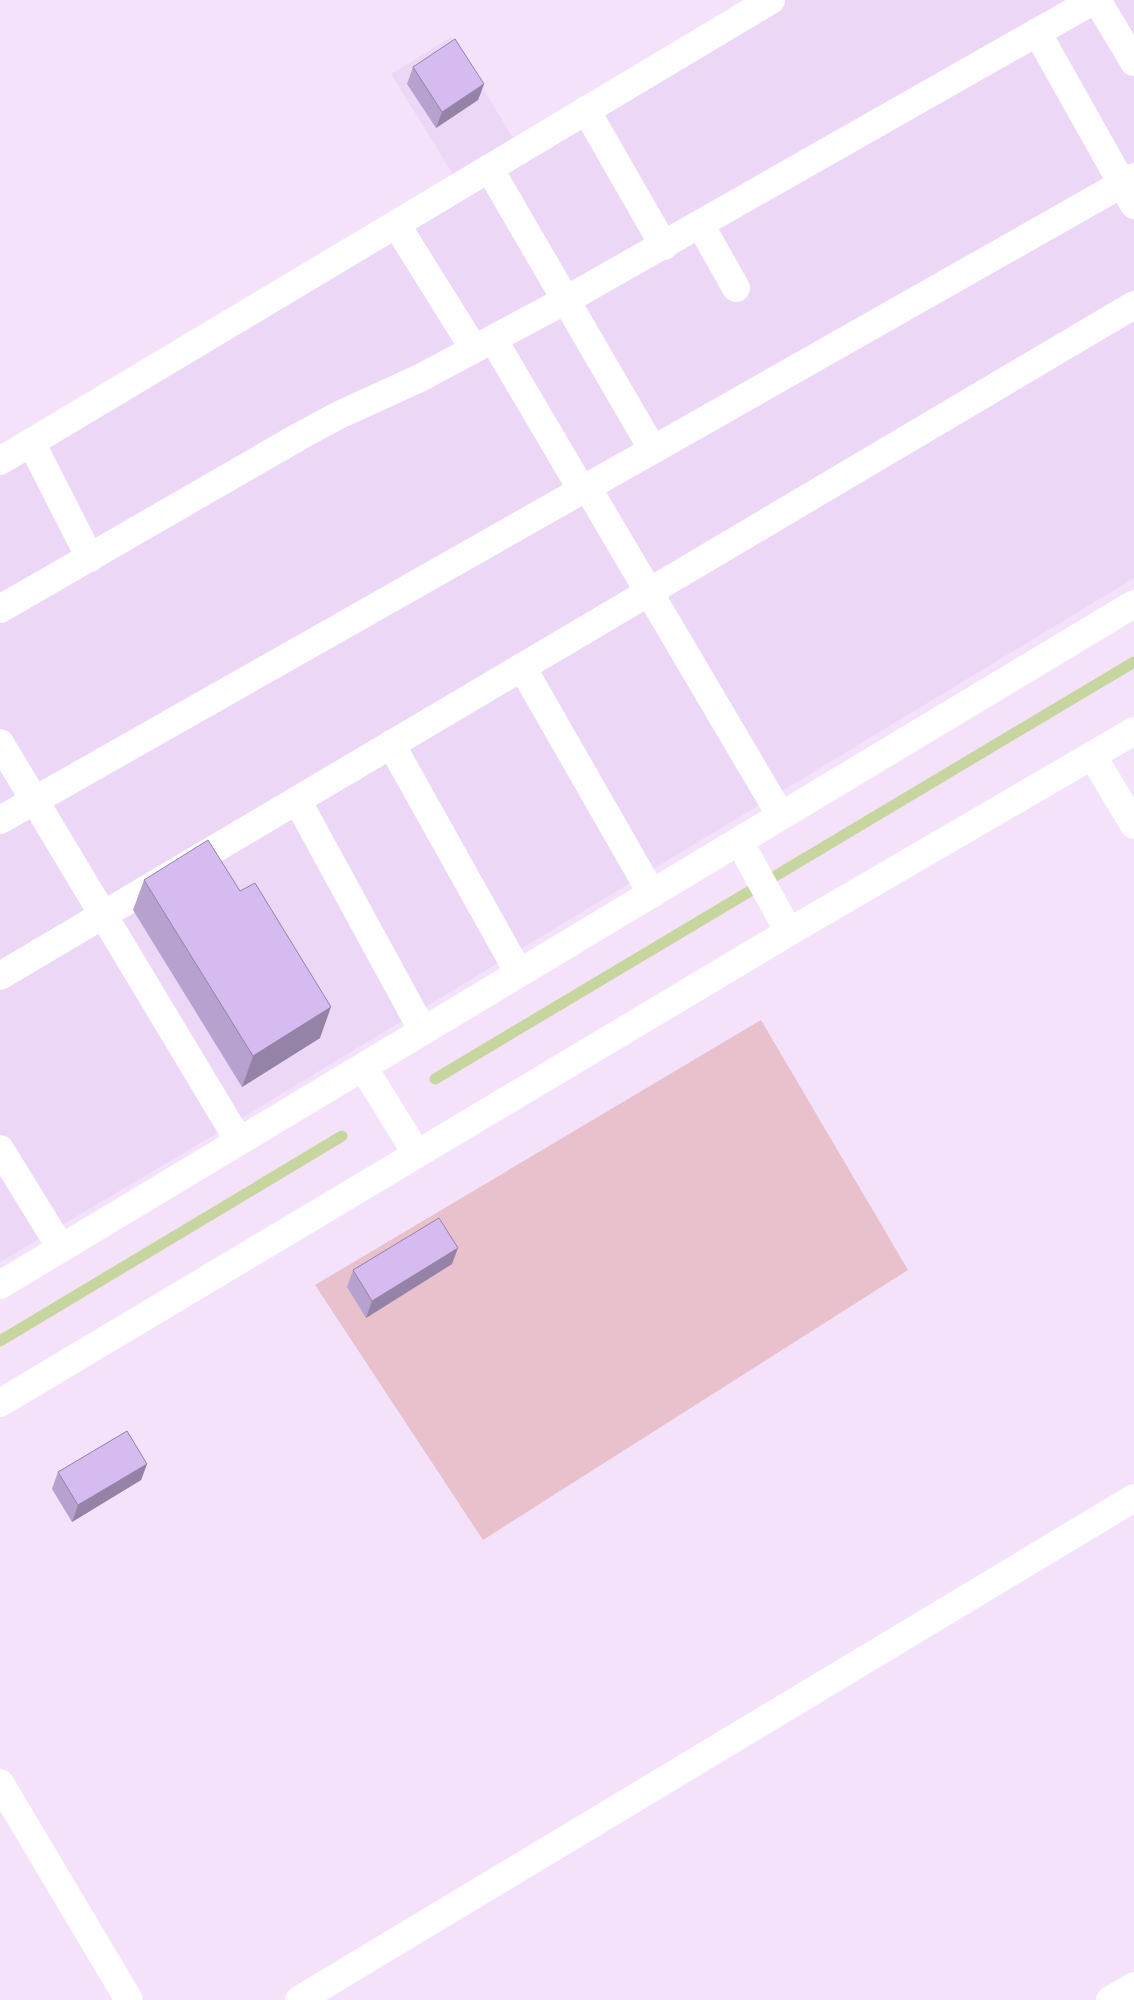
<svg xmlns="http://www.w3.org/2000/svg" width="1134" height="2000" viewBox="0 0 1134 2000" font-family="'Asap Condensed',sans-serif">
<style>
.residential{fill:#ecd7f7}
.green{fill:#e8c1cd}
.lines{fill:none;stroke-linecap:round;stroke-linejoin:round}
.stream{stroke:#c7d59e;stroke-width:11}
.street{stroke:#fff;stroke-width:28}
.wall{fill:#b7a1ce}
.shaded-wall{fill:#9583a7}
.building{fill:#d5bbef;stroke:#9583a7}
</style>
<rect width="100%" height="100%" fill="#f4e2fb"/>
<!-- residential -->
<path class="residential" d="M762,0H1134V578L207,1139L0,1262V455L457,181L391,74L451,37L517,144Z"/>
<!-- green -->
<path class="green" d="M761,1020L908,1270L483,1540L315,1285Z"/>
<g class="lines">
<!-- stream -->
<path class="stream" d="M435,1079L1134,662
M0,1341L342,1136"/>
<!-- street -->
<path class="street" d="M1097,0L1134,62
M1037,32L1134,205
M586,110L664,246
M489,168L653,450
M396,224L474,349
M700,224L736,288
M493,339L582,490
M31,442L90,558
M0,461L771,0
M587,487L781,816
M0,609L300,436L339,415L420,378L566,300L1094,0
M522,667L652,894
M0,743L239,1141
M391,744L519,973
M1092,755L1134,825
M297,800L423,1031
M0,820L1134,177
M739,841L789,932
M0,976L1134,305
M363,1067L417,1154
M0,1149L61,1248
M0,1285L1134,604
M0,1403L789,932L1134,731
M0,1783L129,2000
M299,2000L1134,1498
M1110,2000L1134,1986"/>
</g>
<!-- wall -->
<path class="wall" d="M413,67L484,84L478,100L436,128L407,84Z
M144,880L320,1038L242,1087L133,910Z
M452,1264L366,1318L347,1287L353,1270Z
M147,1464L141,1480L72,1522L52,1489L58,1472Z"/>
<!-- shaded-wall -->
<path class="shaded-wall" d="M484,84L478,100L436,128L442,112Z
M331,1007L320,1038L242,1087L253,1056Z
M458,1248L452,1264L366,1318L372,1301Z
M147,1464L141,1480L72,1522L78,1505Z"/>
<!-- building -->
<path class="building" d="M455,39L484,84L442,112L413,67Z
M208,840L240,891L255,883L331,1007L253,1056L144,880Z
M439,1218L458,1248L372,1301L353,1270Z
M127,1431L147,1464L78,1505L58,1472Z"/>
</svg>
